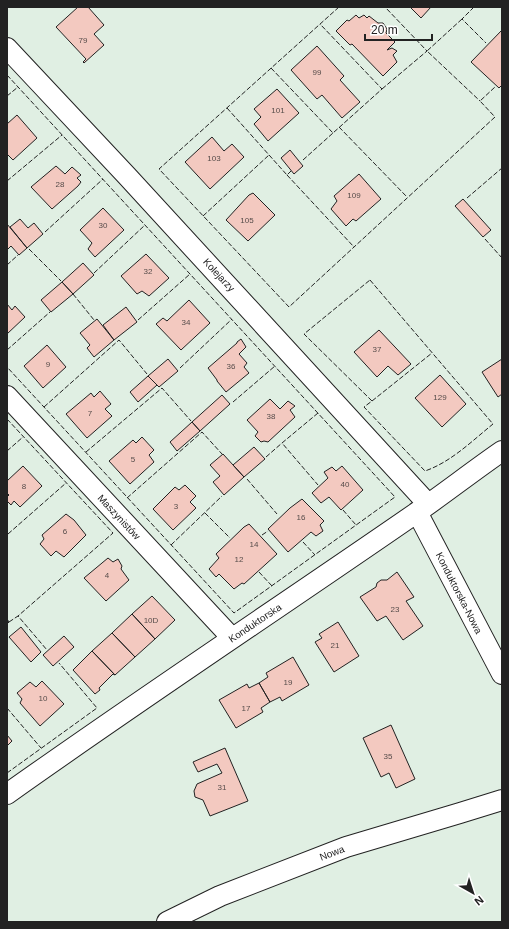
<svg xmlns="http://www.w3.org/2000/svg" width="509" height="929" viewBox="0 0 509 929" font-family="Arial,sans-serif">
<style>
.green{fill:#e0efe3;stroke:#6f6f6f}
.building{fill:#f3c9c0;stroke:#222}
.lines{fill:none;stroke-linecap:round;stroke-linejoin:round}
.street-casing{stroke:#222;stroke-width:22}
.street{stroke:#fff;stroke-width:20}
.fence{stroke:#222;stroke-width:1;stroke-dasharray:5 2;stroke-linecap:butt}
.labels{text-anchor:middle;dominant-baseline:central;stroke-width:3;stroke-linejoin:round;paint-order:stroke}
.number-label{font-size:8px;fill:#564c4a}
.street-label{font-size:10px;fill:#222;stroke:#fff}
</style>
<rect width="100%" height="100%" fill="#fff"/>
<!-- green -->
<path class="green" d="M7,7H502V922H7Z"/>
<!-- building -->
<path class="building" d="M78,7H88L104,25L94,34L104,45L84,63L83,62L86,59L56,27Z
M410,7H431L421,18Z
M356,15L359,18L364,15L367,18L369,16L378,23H383L387,29L386,33L395,42L387,50L392,48L397,51L393,55L397,62L383,76L352,44L350,45L336,31L347,20L349,21Z
M502,30V85L499,88L471,62Z
M317,46L344,76L340,80L360,102L342,118L322,95L317,99L291,70Z
M277,89L299,113L268,141L254,124L261,117L254,109Z
M17,115L37,138L13,160L7,154V124Z
M212,137L224,151L232,144L244,157L210,189L185,162Z
M290,150L303,166L294,174L281,158Z
M56,166L65,174L72,167L81,175L77,178L81,182L78,186L52,209L31,187Z
M359,174L381,199L356,221L353,219L346,226L331,209L337,201L334,196Z
M253,193L275,215L248,241L226,220L249,195Z
M463,199L491,230L483,237L455,206Z
M103,208L124,230L95,257L88,249L92,243L80,230Z
M20,219L28,228L34,223L43,234L27,248L10,227Z
M7,224L27,248L19,255L11,246L7,250Z
M146,254L169,278L149,296L142,291L137,294L121,276Z
M83,263L94,275L73,294L62,282Z
M62,282L73,294L51,312L41,300Z
M189,300L210,323L181,350L156,324L163,318L167,321Z
M7,304L12,310L15,306L25,317L7,334Z
M126,307L137,322L114,340L103,325Z
M97,319L114,340L94,357L87,348L90,345L80,333Z
M379,330L411,364L398,375L388,366L377,377L354,352Z
M241,339L246,347L239,354L247,363L244,367L249,373L226,392L217,381V380L208,368L237,343V342Z
M47,345L66,367L43,388L24,366Z
M168,359L178,371L159,387L148,376Z
M502,359V394L498,397L482,372Z
M440,375L466,404L442,427L415,398Z
M148,376L157,385L138,402L130,392Z
M100,391L111,404L105,409L112,416L87,438L66,414L91,393L94,397Z
M222,395L230,404L200,431L192,422Z
M270,399L280,409L288,401L295,406L290,410L295,417L268,442L264,441L261,442L255,436L258,432L247,420Z
M192,422L200,431L177,451L170,442Z
M142,437L154,450L149,455L154,462L130,484L109,461L133,440L136,443Z
M254,447L265,459L244,477L233,465Z
M223,454L244,477L224,495L213,482L220,476L210,465Z
M23,466L42,486L20,507L14,501L11,505L7,501V497L9,495L7,493V481Z
M342,466L363,490L341,510L329,497L321,503L312,493L328,478L324,472L332,467L336,471Z
M185,485L196,496L190,502L196,508L173,530L153,509L175,487L179,490Z
M302,499L324,521L320,525L323,531L316,536L311,532L288,552L268,529L290,508Z
M66,514L74,520L86,535L64,557L56,551L51,556L40,544L44,539L42,535Z
M249,524L277,554L244,584L242,583L234,589L219,574L216,577L209,569L219,558L216,554L244,527Z
M108,558L113,562L118,559L122,566L121,569L129,580L106,601L84,578Z
M397,572L414,597L406,601L423,626L403,640L386,616L377,621L360,597L376,587L377,583L381,580H387Z
M152,596L175,620L155,639L132,614Z
M132,614L155,639L135,657L112,633Z
M338,622L359,656L334,672L315,642L322,638L319,634Z
M21,627L41,652L31,662L9,637Z
M112,633L135,657L115,675L92,651Z
M64,636L74,647L53,666L43,655Z
M92,651L115,675L113,674L99,688L100,690L95,694L73,670Z
M293,657L309,685L282,701L280,697L270,702L259,683L268,677L266,673Z
M42,681L64,704L40,726L20,703L22,699L17,693L30,682L36,687Z
M259,683L270,702L261,708L263,712L236,728L219,700L247,684L249,688Z
M391,725L415,779L396,788L389,773L381,777L363,738Z
M7,735L12,741L7,746Z
M225,748L248,801L210,816L203,800L195,797L194,791L197,784L222,773L217,764L198,772L193,762Z"/>
<g class="lines">
<!-- street casing -->
<g class="street-casing">
<path id="street" d="M7,48L127,176L428,504
M7,396L232,638
M417,512L502,674
M7,794C142,698 280,607 416,513C445,493 473,471 502,451
M167,922L220,896L346,847L460,813L502,800"/>
</g>
<!-- street -->
<use href="#street" class="street"/>
<!-- fence -->
<path class="fence" d="M339,7L159,169L289,307L495,117L480,101L495,87
M474,7L462,19L486,43
M462,19L427,51L480,101
M271,68L333,133L382,89L320,24
M7,75L395,497L234,613L7,367
M382,89L427,51L385,7
M7,96L18,87
M227,108L287,175L291,171
M339,127L407,197
M303,160L333,133
M287,175L354,247
M7,181L62,135
M467,198L502,168
M203,216L269,155
M45,232L103,179
M485,239L502,258
M29,249L61,281
M7,265L18,255
M94,273L145,225
M370,280L493,424C472,441 451,462 425,471L364,407L372,401L304,334Z
M73,294L94,320
M138,320L190,274
M7,350L50,312
M180,368L232,319
M372,401L432,353
M233,402L275,366
M44,407L119,340L147,374
M318,413L282,443L318,485
M7,419L113,533L18,616
M7,451L23,437
M86,452L162,388L191,421
M266,457L282,443
M247,479L277,514
M127,498L202,432L222,454
M343,510L356,525
M205,513L230,538
M8,534L66,483
M262,535L268,531
M303,542L315,555
M171,545L222,496
M259,572L272,586
M7,619L9,622L7,624
M9,622L18,616L47,650
M7,708L41,748
M7,773L97,708L59,663"/>
</g>
<g class="labels">
<!-- number labels -->
<g class="number-label">
<text x="83" y="40">79</text>
<text x="317" y="72">99</text>
<text x="278" y="110">101</text>
<text x="214" y="158">103</text>
<text x="60" y="184">28</text>
<text x="354" y="195">109</text>
<text x="247" y="220">105</text>
<text x="103" y="225">30</text>
<text x="148" y="271">32</text>
<text x="186" y="322">34</text>
<text x="377" y="349">37</text>
<text x="48" y="364">9</text>
<text x="231" y="366">36</text>
<text x="440" y="397">129</text>
<text x="90" y="413">7</text>
<text x="271" y="416">38</text>
<text x="133" y="459">5</text>
<text x="345" y="484">40</text>
<text x="24" y="486">8</text>
<text x="176" y="506">3</text>
<text x="301" y="517">16</text>
<text x="65" y="531">6</text>
<text x="254" y="544">14</text>
<text x="239" y="559">12</text>
<text x="107" y="575">4</text>
<text x="395" y="609">23</text>
<text x="151" y="620">10D</text>
<text x="335" y="645">21</text>
<text x="288" y="682">19</text>
<text x="43" y="698">10</text>
<text x="246" y="708">17</text>
<text x="388" y="756">35</text>
<text x="222" y="787">31</text>
</g>
<!-- street labels -->
<g class="street-label">
<text transform="translate(219 275) rotate(47)">Kolejarzy</text>
<text transform="translate(119 517) rotate(47)">Maszynistów</text>
<text transform="translate(459 593) rotate(63)">Konduktorska-Nowa</text>
<text transform="translate(255 623) rotate(-34)">Konduktorska</text>
<text transform="translate(332 853) rotate(-21)">Nowa</text>
</g>
</g>
<!-- border -->
<rect width="509" height="929" fill="none" stroke="#222222" stroke-width="16"/>
<!-- north arrow -->
<g transform="translate(473 893) rotate(141)" stroke="#ffffff" stroke-width="3" paint-order="stroke">
<path d="M0-3L7 15L0 10L-7 15Z" fill="#222222"/>
<text y="-6" font-size="11" font-weight="bold" text-anchor="middle" fill="#222222">N</text>
</g>
<!-- scale -->
<path d="M365 34v6h67v-6" fill="none" stroke="#222222" stroke-width="2"/>
<text x="371" y="34" font-size="12" fill="#222222" stroke="#ffffff" stroke-width="3" paint-order="stroke">20 m</text>
</svg>
